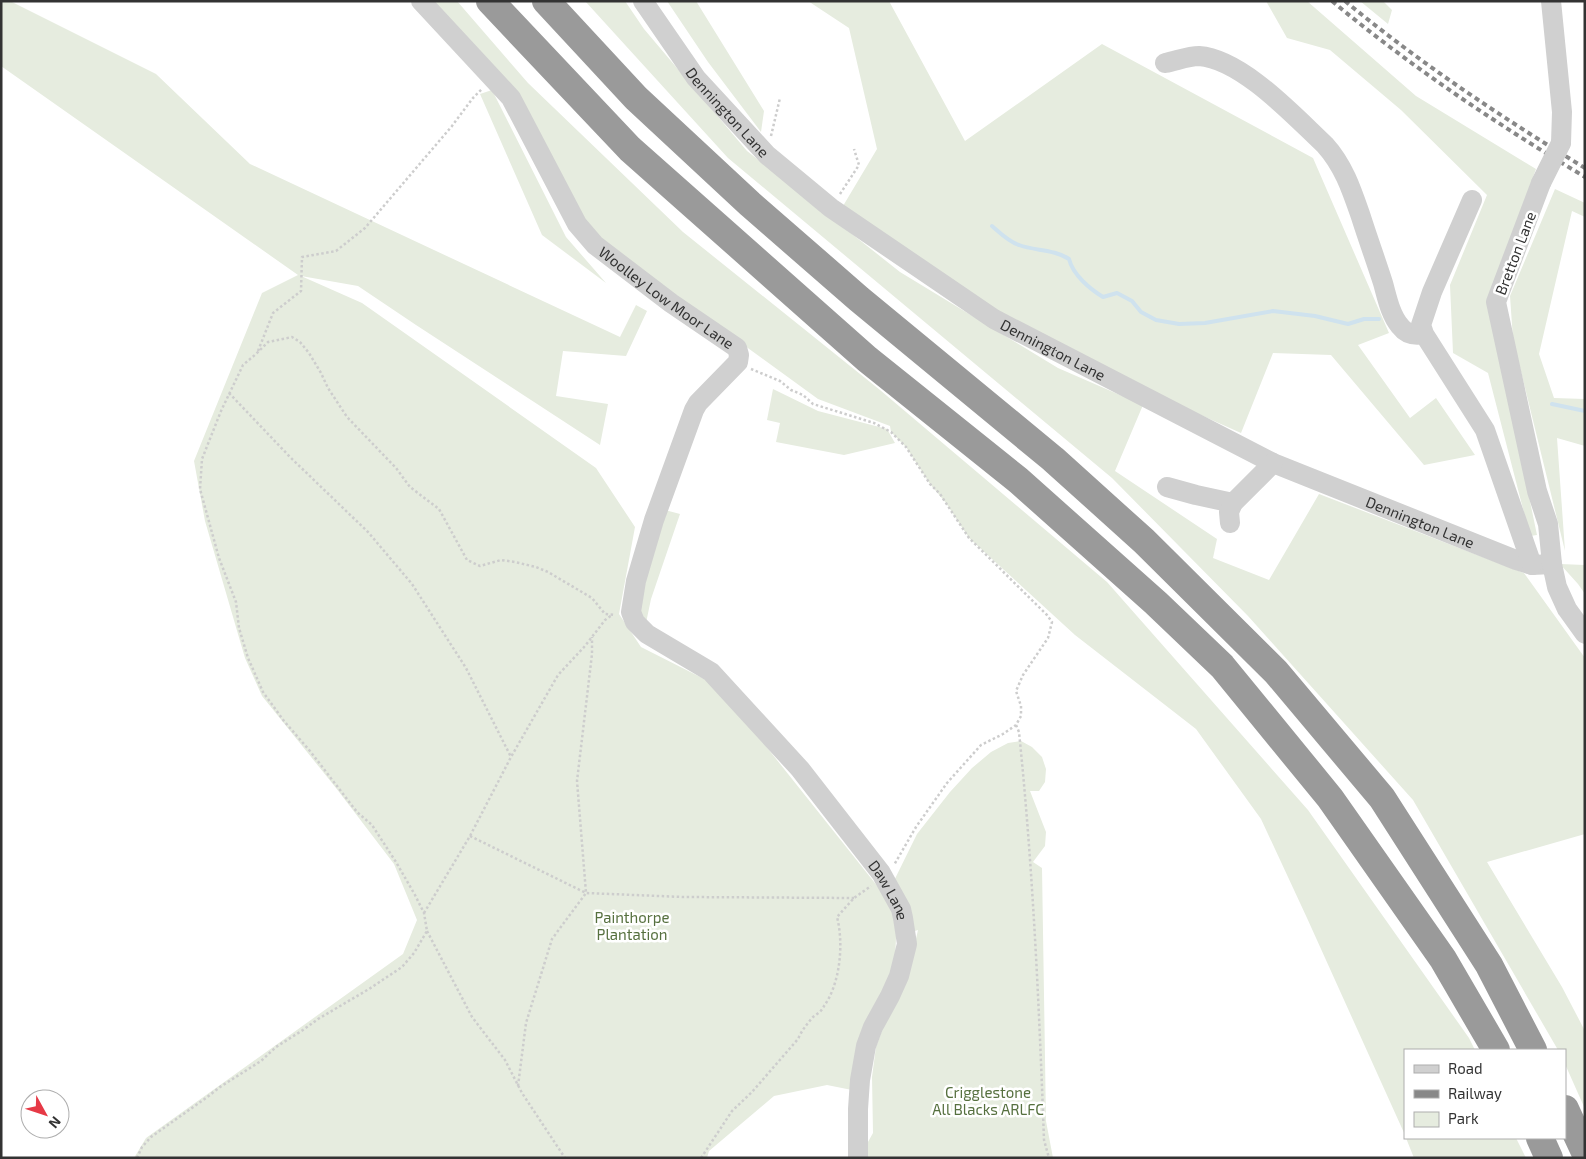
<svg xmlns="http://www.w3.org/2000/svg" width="1586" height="1159" viewBox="0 0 1586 1159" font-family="'Exo 2',sans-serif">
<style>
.green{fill:#e6ecdf}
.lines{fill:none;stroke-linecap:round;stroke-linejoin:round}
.stream{stroke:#cfe2ee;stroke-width:4}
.path{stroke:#cdcdcd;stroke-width:2.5;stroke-dasharray:2.5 2.5;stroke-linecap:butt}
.minor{stroke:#d0d0d0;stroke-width:20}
.highway{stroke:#9a9a9a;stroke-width:28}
.rail{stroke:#888;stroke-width:4;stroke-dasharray:5 4;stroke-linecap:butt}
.minor-bridge{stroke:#d0d0d0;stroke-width:20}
.labels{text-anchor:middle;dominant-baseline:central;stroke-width:5;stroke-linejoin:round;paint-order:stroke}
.street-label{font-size:15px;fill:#333;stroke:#fff}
.park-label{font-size:15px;fill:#56703f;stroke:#fff}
</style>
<rect width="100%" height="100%" fill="#fff"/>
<!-- green -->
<path class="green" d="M1,1H10L156,74L250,164L620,337L636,305L647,311L626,356L563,351L556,396L608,404L600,445L416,325L358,286L301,276L362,303L596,468L635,527L619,614L641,647L718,686L886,897L917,834L950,792L972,768L991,752L1008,743L1021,741L1032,747L1042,757L1046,769L1045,782L1039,791H1030L1046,832L1045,846L1033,862L1042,868L1046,1121L1053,1158H859L873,1133L872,1077L876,1047L886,1020L908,973L918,930L896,937L895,963L852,1090L827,1085L774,1096L709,1151L707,1158H134L146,1138L403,954L417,920L394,864L336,788L262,696L245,658L205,521L194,461L262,293L298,275L1,66Z
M429,1H457L528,83L683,232L880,390L1107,582L1308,810L1469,1038L1475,1050H1405V1135L1307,918L1261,819L1196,729L1075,635L969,538L946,503L930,484L906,447L891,432L890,426L818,399L675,295L589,229L515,94Z
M585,1H625L644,29L747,151L900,272L1058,368L1143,405L1115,471L1217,539L1213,558L1269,580L1319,494L1524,573L1585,658V834L1487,862L1562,987L1585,1031V1109L1565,1064V1050H1558L1413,800L1248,616L1112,478L728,158Z
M667,1H696L764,111L761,132L708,62Z
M808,1H889L965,141L1102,44L1313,158L1389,333L1358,345L1410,418L1436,398L1475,455L1424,465L1331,355L1273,353L1241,433L1167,400L997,313L843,206L877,149L849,28Z
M1266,1H1307L1416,96L1536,169L1488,300L1537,535L1530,536L1488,373L1453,353L1450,285L1487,195L1401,110L1330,50L1287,38Z
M1360,1H1383L1392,10L1388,24Z
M492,90L566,237L606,283L542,235L480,94Z
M1555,189L1585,203V217L1572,211L1539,354L1554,398L1585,399V446L1557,438L1565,551L1513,339L1510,296Z
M773,389L818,411L887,429L895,443L844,455L776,442L780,423L767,420Z
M665,510L680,514L651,599L646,623L637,613Z
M1560,564L1585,565V594L1578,584Z
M1406,1138H1516L1526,1158H1414Z"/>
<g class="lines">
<!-- stream -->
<path class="stream" d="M992,226C1000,233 1009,242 1019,245C1035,251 1054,249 1069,259C1073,275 1090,289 1103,297L1117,293L1132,301L1141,312L1156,320L1179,324L1205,323L1273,311L1315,316L1348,324L1364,319H1379
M1552,404L1585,411"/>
<!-- path -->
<path class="path" d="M771,136L780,98
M840,194L859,165L854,149
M258,351L273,313L301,291L302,257L336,251L365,228L452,126L473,98L482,89
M751,369L780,381L791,390L803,395L813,404L874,423L891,432L906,447L930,484L940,494L969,538L1047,615L1052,622L1048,638L1023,675L1016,691L1021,706V716L1016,725L1003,734L981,745L947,783L916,827L894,865
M229,393L290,457L368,532L412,584L466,668L511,757
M1016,725L1019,732C1033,868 1039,1004 1044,1140L1049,1158
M470,836L586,893L683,897L854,898
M424,913L470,836L511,757L558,675L585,646L605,620L612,615
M427,931L472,1017L505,1060L522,1093L565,1158
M518,1086L526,1023L552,939L586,893L577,781L592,654V637
M137,1158L142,1147L151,1137L206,1098L220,1087L261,1061L276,1047L303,1030L318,1019L369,989L402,967L414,953L427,931L424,913L415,895L396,862L372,825L357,812L310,751L284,721L263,692L248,658L239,628L236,602L219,558L200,489L202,459L221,411L243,365L256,354L268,342L292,337L300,342L309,353L321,373L328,388L347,417L396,468L410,487L439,509L467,560L480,566L501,560L515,562L536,567L548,572L592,598L605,614L615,615
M701,1158L732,1111L752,1092L798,1039C802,1030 807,1024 813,1017C817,1014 822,1011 824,1006C840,984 844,944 837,917L854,898L871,886"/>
<!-- minor -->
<g class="minor">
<path id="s1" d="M421,1L511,98L577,224L595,245L671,303L737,348L739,355L738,362L698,403L694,410L654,520L636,581L631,612L635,622L647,634L711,672L800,769L881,873L901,909L903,918L907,944L899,976L890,996L873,1027L866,1046L860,1080L858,1109V1158"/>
<path id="s2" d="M643,1L696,78L767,155L831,208L994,319L1273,463L1516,560L1532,565L1552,564"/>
<path d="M1551,1L1562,112L1561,143"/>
<path d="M1165,63C1176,61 1188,56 1199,56C1242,59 1295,117 1325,145C1344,166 1352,191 1361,217C1368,239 1376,261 1383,283C1387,297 1390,314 1400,326C1406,334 1414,336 1424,334"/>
<path d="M1541,183L1496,302L1537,491L1548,524L1552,564L1557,587L1567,609L1585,634"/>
<path d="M1472,200L1432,292L1421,325L1424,334L1485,430L1532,565"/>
<path d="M1167,487L1196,495L1233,503"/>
<path d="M1230,523L1229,512L1233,503L1273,463"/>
</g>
<!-- highway -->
<path class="highway" d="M490,1L630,149L867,359L1018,480L1156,603L1222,666L1330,798L1443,959L1496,1050
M546,1L636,98L750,204L859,299L1053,459L1144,541L1276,672L1382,798L1489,965L1533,1050
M1565,1109L1585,1152
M1540,1138L1549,1158"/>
<!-- rail -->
<path class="rail" d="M1332,1C1411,67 1497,124 1585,177
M1345,1C1420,63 1501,117 1585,168"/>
<!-- minor-bridge -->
<path class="minor-bridge" d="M1541,183L1561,143"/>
</g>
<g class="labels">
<!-- street labels -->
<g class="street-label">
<text stroke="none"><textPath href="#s2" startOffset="140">Dennington Lane</textPath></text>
<text transform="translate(1515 253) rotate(-69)">Bretton Lane</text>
<text stroke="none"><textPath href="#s1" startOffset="391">Woolley Low Moor Lane</textPath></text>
<text stroke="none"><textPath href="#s2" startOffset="545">Dennington Lane</textPath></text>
<text stroke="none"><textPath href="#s2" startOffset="951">Dennington Lane</textPath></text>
<text stroke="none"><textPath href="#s1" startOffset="1154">Daw Lane</textPath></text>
</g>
<!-- park labels -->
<g class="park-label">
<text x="632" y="917">Painthorpe<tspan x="632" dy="17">Plantation</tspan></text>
<text x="988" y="1092">Crigglestone<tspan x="988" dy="17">All Blacks ARLFC</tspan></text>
</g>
</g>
<!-- border -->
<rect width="1586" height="1159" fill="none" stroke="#333333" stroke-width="5"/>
<!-- legend -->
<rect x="1404" y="1049" width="162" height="90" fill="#ffffff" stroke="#adadad"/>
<rect x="1414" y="1065" width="25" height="8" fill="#d0d0d0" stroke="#adadad"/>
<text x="1448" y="1074" font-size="15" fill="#333333">Road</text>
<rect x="1414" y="1090" width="25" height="8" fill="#888888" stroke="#adadad"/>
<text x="1448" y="1099" font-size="15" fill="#333333">Railway</text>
<rect x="1414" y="1112" width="25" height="15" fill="#e6ecdf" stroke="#adadad"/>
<text x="1448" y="1124" font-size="15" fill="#333333">Park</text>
<!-- north arrow -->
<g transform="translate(45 1114) rotate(130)"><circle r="24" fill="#ffffff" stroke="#adadad"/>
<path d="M0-4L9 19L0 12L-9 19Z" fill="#e63946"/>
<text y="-8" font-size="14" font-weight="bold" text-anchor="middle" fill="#333333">N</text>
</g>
</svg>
